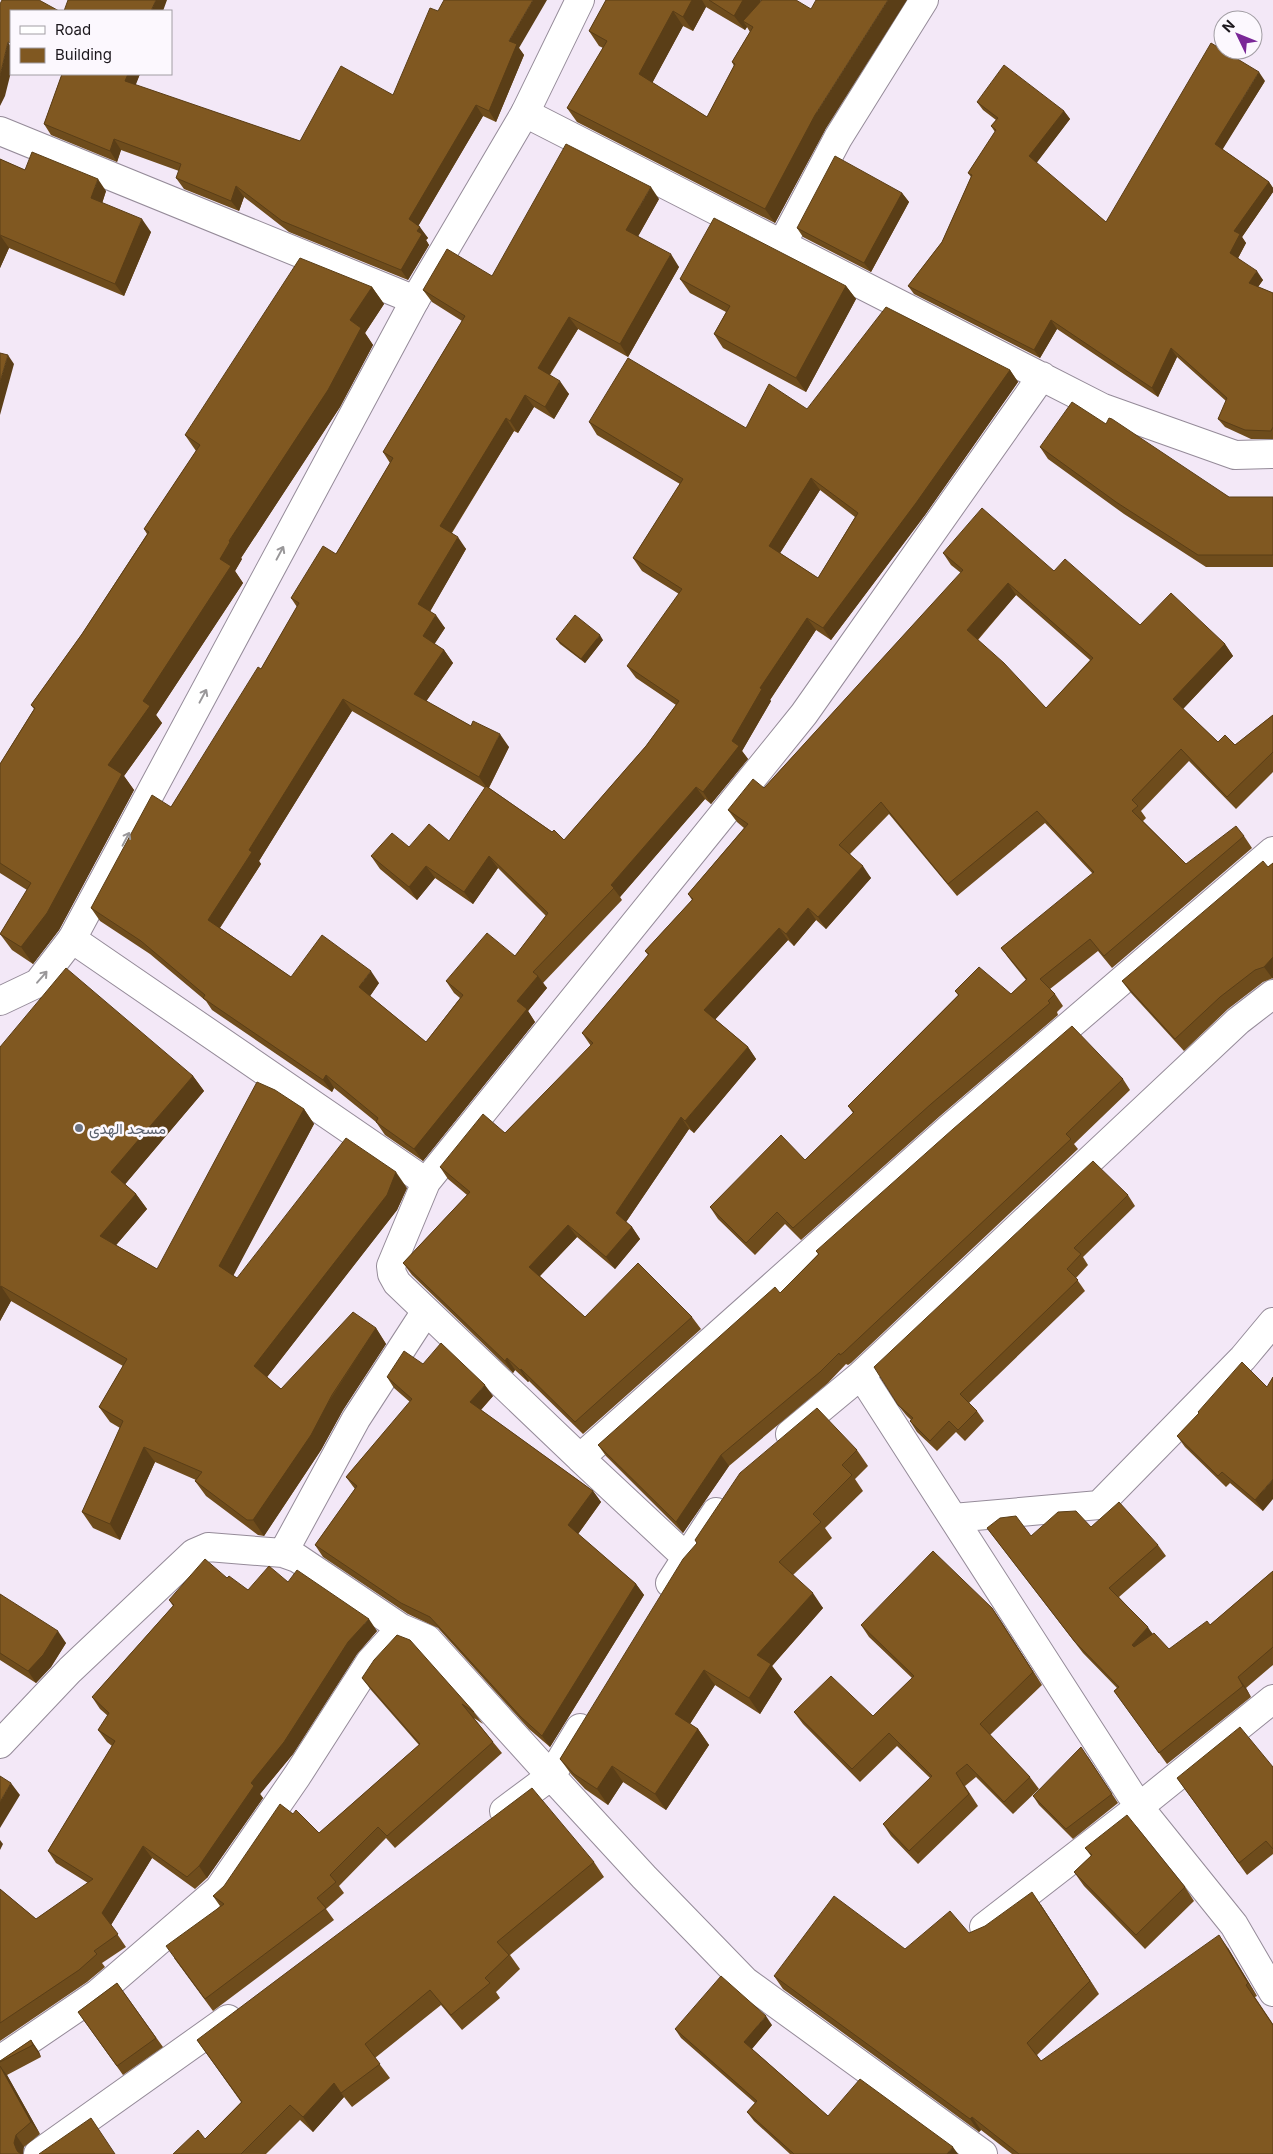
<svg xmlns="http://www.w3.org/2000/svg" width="1273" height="2154" viewBox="0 0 1273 2154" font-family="Inter,Vazirmatn,sans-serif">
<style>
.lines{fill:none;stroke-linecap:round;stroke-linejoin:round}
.minor-casing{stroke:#958b99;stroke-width:30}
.tertiary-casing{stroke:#958b99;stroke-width:30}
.minor{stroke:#fff;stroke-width:28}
.tertiary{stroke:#fff;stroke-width:28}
.wall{fill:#6e4c1c;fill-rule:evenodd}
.shaded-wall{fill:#5a3e17}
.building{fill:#805821;stroke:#5a3e17;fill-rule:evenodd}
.oneway{stroke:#999799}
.worship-dot{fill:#6b7280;stroke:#fcf8fe;stroke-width:2}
.labels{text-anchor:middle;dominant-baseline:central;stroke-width:5;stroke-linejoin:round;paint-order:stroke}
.worship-label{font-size:15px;fill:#5b616d;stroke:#fcf8fe;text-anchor:start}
</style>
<rect width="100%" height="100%" fill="#f3e8f7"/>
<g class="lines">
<!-- minor casing -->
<g class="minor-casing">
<path id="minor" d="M525,113L1103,408L1235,455L1273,454
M0,131L415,300
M782,244L838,138L924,0
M72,939L426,1182L391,1266L392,1274L397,1283L580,1458
M426,1182L804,714L1042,376
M861,1375L1238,1021L1273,994
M790,1434L861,1375L1139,1807L1234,1925L1273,1992
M953,1518L1099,1505L1243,1358L1273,1322
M283,1553L356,1419L426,1311
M686,1557L580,1458L950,1128L1273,851
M670,1583L716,1512
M580,1728L551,1776L644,1877L745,1981L983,2154
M0,1744L70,1670L194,1553L208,1547L283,1553L297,1558L401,1628L427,1639L551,1776L504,1811
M984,1927L1139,1807L1273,1699
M0,2060L97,1994L219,1889L297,1776L370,1662L401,1628
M38,2154L228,2019"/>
</g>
<!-- tertiary casing -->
<g class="tertiary-casing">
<path id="tertiary" d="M0,1001L38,983L72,939L415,300L525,113L580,0"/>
</g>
<!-- minor -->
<use href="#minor" class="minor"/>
<!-- tertiary -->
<use href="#tertiary" class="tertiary"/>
</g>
<!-- wall -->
<path class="wall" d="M606,0H761L760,2L825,130L775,223L577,122L567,108L603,48L599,46L589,31ZM706,7L745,30L747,27L750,32L732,62L734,66L707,117L652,83L683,26L693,31Z
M519,48L524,55L496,122L483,116L418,226L428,238L426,240L429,245L408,280L289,232L244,197L239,211L184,189L176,178L179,171L121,150L117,162L51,135L44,124L62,74H140L135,85L300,141L393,95Z
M1265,81L1222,149L1269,182L1273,188V192L1242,237L1246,243L1238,258L1263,280L1258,287L1273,293V439H1251L1225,427L1218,419L1226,401L1177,357L1158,397L1057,329L1040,358L914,294L908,286L942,242L971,177L968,173L995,132L991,126L996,120L983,110L977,102L1064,111L1070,119L1036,163L1106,222Z
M0,159L25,170L106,191L102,203L151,232L124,296L9,248L0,268Z
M902,193L909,202L871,272L803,237L797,228Z
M659,199L638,236L679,267L628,357L578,329L550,375L569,394L554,419L534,407L518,433L514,431L452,533L466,549L430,611L445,628L434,644L444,650L453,663L426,701L471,726L509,747L489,788L564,840L646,746L676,705L636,678L627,666L679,594L642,571L633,558L680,484L597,435L589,422L746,428L807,409L1010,370L1018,382L925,515L831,640L816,630L770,700L771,701L742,751L748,759L711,804L705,799L620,897L622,900L543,983L547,988L528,1011L535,1022L423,1161L385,1135L376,1122L334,1088L332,1092L212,1010L206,1001L150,954L100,921L91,908L171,807L261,669L297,607L291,598L336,554L390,463L383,452L462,321L432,302L423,290L492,276ZM820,490L855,517L818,578L780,553ZM352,711L485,788L449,841L409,847L371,856L380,869L417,900L435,878L473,904L498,868L546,916L515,956L446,981L454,993L460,998L426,1042L370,996L379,983L291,977L220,928L261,864L259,861Z
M680,279L846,286L856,299L806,392L723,348L714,334L726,312L690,293Z
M372,287L384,304L365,333L373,345L340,407L241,558L242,559L235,571L243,583L156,715L162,723L124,776L134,790L59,930L33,964L12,950L0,934L27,890L0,873V764L34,709L31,705L82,634L147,534L144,529L196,451L185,435Z
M1106,424L1229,497H1273V567H1206L1124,514L1048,459L1040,447Z
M943,553L1054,571L1140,625L1225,644L1233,656L1183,709L1218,742L1235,745L1273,715V772L1236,809L1189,761L1141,811L1146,818L1143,821L1186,864L1244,836L1252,848L1112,968L1098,951L1050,989L1055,994L1063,1006L1057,1012L1058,1015L940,1116L801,1240L785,1224L755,1255L718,1219L710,1207L805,1160L853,1113L848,1106L958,995L955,991L1011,994L1026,980L1010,960L1001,948L1093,874L1045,823L957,896L889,814L850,854L871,878L826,929L816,920L794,946L788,940L715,1019L748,1047L756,1059L694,1133L689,1129L626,1222L632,1227L640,1239L615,1269L577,1237L540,1276L585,1317H692L701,1329L583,1434L529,1381L528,1382L515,1370L513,1373L412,1275L403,1263L467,1195L448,1179L440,1167L505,1133L591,1046L582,1033L648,955L645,951L692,900L688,894L744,828L737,822L728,810L764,788L961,573L951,565ZM1016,595L1090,660L1046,708L978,640Z
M556,639L603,640L585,663L560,644Z
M1273,863V978L1263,982L1228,1009L1184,1051L1131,993L1122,981Z
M0,1047L193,1076L204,1091L125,1184L136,1194L147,1209L116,1245L157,1269L304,1109L314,1124L233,1275L237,1278L407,1188L397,1210L267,1377L281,1389L376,1328L386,1344L343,1410L321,1450L264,1536L258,1535L206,1496L195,1481L196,1480L155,1462L120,1540L93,1528L82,1512L120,1428L110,1422L99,1407L123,1366L11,1301L0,1321Z
M1123,1079L1130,1090L1074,1144L1078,1149L851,1363L848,1365L846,1364L828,1383L729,1466L683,1533L606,1456L598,1445L780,1293L818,1254L816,1251Z
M1128,1195L1135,1206L1083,1257L1088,1265L1076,1278L1085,1291L969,1403L977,1411L984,1421L965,1441L956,1432L937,1451L917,1432L910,1421L911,1420L906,1415L898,1405Z
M423,1364L493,1396L481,1410L593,1491L601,1502L578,1534L636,1584L644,1595L550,1747L529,1729L438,1628L408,1614L323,1557L315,1545L355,1489L346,1477L410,1402L394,1388L387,1377Z
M1267,1387L1263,1511L1230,1483L1226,1487L1185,1447L1177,1436L1199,1414L1198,1412Z
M857,1450L868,1466L855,1479L863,1491L825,1528L832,1538L793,1575L823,1608L772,1666L782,1679L760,1714L715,1685L690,1724L698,1729L709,1745L666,1810L623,1782L608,1805L585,1789L571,1774L560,1759L697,1543L695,1540Z
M1091,1527L1158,1545L1166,1556L1119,1597L1153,1634L1169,1649L1210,1625L1273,1571V1665L1246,1688L1251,1697L1167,1764L1114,1691L1117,1688L1083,1653L987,1528L1031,1536Z
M227,1578L248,1590L288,1582L377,1631L357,1654L293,1754L260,1794L263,1798L207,1878L195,1889L152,1858L111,1925L126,1947L102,1963L105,1967L87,1982L0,2041V1889L36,1919L88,1883L56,1863L48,1851L112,1746L107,1742L98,1730L108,1716L100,1709L92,1697L173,1606L169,1600Z
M0,1594L66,1643L51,1667L36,1683L0,1660Z
M992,1608L1042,1685L990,1735L1030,1777L1039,1789L1013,1814L976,1777L965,1786L978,1806L918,1864L891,1836L883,1824L930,1778L897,1746L860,1782L803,1724L794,1712L873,1716L912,1678L869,1637L861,1625Z
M397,1635L474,1712L483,1724L474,1718L493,1742L502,1753L395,1848L386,1838L339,1886L344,1893L326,1909L334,1920L213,2011L174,1958L220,1906L213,1896L319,1833L419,1745L371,1690L362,1678Z
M1088,1757L1118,1803L1073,1839L1039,1805L1033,1796Z
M1273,1767V1854L1247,1875L1177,1778Z
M1085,1848L1185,1887L1194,1901L1145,1949L1084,1886L1074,1872L1091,1856Z
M594,1862L604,1877L510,1955L520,1969L496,1992L500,1998L462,2030L441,2005L375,2058L390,2078L352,2107L344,2097L313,2132L300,2120L266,2154H173L205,2139L241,2102L197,2040Z
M1041,1905L1099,1994L1037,2055L1041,2061L1228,1948L1257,1996L1255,1997L1273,2024V2154H1012L981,2130L979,2132L783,1989L774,1976L905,1949L969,1933Z
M117,1983L163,2047L123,2075L78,2012Z
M772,2025L752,2049L828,2116L958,2154H790L754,2121L747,2112L755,2103L681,2038L675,2029Z
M31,2040L39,2052L41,2057L7,2075L40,2134L24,2147L0,2154V2061Z"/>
<!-- shaded-wall -->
<path class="shaded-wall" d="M156,0H167L163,11H151Z
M533,0H547L519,48L524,55L496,122L489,111L509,41Z
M692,0H702L706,7L693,31L683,17Z
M743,0H761L748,24L743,21L747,27L745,30L734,16Z
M888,0H907L825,130L775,223L765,209L815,115Z
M673,11L683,26L649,89L639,74Z
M8,42L11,47V72L5,96L0,106V76Z
M1259,72L1265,81L1221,152L1215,144Z
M128,74H140L133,92L125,81Z
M476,105L483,116L416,230L409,219Z
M1064,111L1070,119L1035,165L1029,156Z
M114,139L121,150L117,162L110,151Z
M98,179L106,191L100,210L91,198Z
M1269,182L1273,188V192L1242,237L1246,243L1236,262L1230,253L1234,231Z
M236,186L244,197L239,211L231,201Z
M651,187L659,199L635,242L626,230Z
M902,193L909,202L871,272L864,263Z
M142,219L151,232L124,296L115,284Z
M420,227L428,238L426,240L429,245L408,280L401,270L417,231Z
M0,235L9,248L0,268Z
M671,254L679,267L628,357L620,344Z
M1257,271L1263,280L1255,291L1249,283Z
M846,286L856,299L806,392L796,378Z
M372,287L384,304L365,333L373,345L340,407L241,558L242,559L235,571L243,583L156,715L162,723L124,776L134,790L59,930L33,964L21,947L108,765L350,320Z
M569,317L578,329L546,380L538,368Z
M1051,320L1057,329L1040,358L1034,350Z
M1171,348L1177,357L1158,397L1152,388Z
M8,355L14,364L0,415V382Z
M1010,370L1018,382L925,515L831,640L823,628Z
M560,381L569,394L554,419L545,407Z
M525,395L534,407L518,433L510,421Z
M506,418L514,431L448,538L440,526Z
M811,478L820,490L777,558L769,546Z
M458,537L466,549L427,617L418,604Z
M1008,583L1016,595L975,642L967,630Z
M436,615L445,628L432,648L423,636Z
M807,618L816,630L770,700L771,701L742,751L748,759L711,804L703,792L732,741L760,688Z
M600,635L603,640L585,663L581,659Z
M1225,644L1233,656L1181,711L1173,699Z
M444,650L453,663L423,706L414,694Z
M343,699L352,711L259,861L261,864L217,932L208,920L249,850Z
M500,734L509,747L488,789L479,777Z
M696,787L705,799L620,897L611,885Z
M489,856L498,868L473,904L464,892Z
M426,866L435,878L417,900L409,887Z
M863,866L871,878L826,929L818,917Z
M808,908L816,920L794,946L786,934Z
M779,928L788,940L713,1022L704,1010Z
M1273,957V979L1264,967Z
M371,971L379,983L368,999L359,987Z
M538,976L547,988L528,1011L535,1022L423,1161L414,1149L517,1001Z
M748,1047L756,1059L694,1133L685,1121Z
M326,1075L334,1088L332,1092L323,1080Z
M193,1076L204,1091L122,1188L111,1172Z
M304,1109L314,1124L230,1282L219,1266Z
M681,1117L689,1129L624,1225L616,1213Z
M396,1172L407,1188L397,1210L264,1381L254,1366Z
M136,1194L147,1209L111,1251L100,1236Z
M568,1225L577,1237L537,1279L529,1267Z
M632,1227L640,1239L615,1269L606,1257Z
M1,1286L11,1301L0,1321V1287Z
M376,1328L386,1344L343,1410L321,1450L264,1536L253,1520Z
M507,1358L515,1370L513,1373L505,1361Z
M521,1369L529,1381L528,1382L520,1370Z
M485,1385L493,1396L478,1413L470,1402Z
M144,1447L155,1462L120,1540L110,1524Z
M721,1455L729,1466L683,1533L676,1522Z
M1273,1479V1499L1263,1511L1255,1500Z
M593,1491L601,1502L576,1537L568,1525Z
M636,1584L644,1595L550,1747L542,1736Z
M813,1593L823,1608L772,1666L782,1679L760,1714L749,1698L757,1655Z
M992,1608L1001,1621L1042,1685L1033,1672Z
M369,1619L377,1631L357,1654L293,1754L260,1794L263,1798L207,1878L199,1866L251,1783L348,1642Z
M1148,1627L1155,1638L1140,1656L1132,1645Z
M58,1631L66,1643L51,1667L36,1683L28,1671Z
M704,1670L715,1685L686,1730L675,1714Z
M1238,1677L1246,1688L1251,1697L1243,1686Z
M698,1729L709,1745L666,1810L655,1794Z
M612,1766L623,1782L608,1805L597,1789Z
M11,1783L20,1795L0,1828V1802Z
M0,1840L3,1844L0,1850Z
M143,1846L152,1858L111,1925L102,1913Z
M1032,1892L1041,1905L1099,1994L1090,1981Z
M1219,1935L1228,1948L1257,1996L1248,1983Z
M766,2016L772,2025L750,2051L744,2042Z
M31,2040L39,2052L41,2057L33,2045Z
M0,2066L7,2075L40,2134L31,2122Z
M334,2083L344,2097L313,2132L303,2117Z
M972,2117L981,2130L979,2132L970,2119Z
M16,2135L24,2147L23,2154H19L17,2151L14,2143Z
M953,2147L958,2154H947Z"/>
<!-- building -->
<path class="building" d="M2,0H39L59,11H11V43L8,42L0,76V4Z
M68,0H156L151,11H64Z
M444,0H533L509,41L517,44L489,111L476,105L409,219L420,227L417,231L422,234L401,270L282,221L236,186L231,201L176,178L181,164L114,139L110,151L44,124L62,74H128L125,81L300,141L341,66L393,95L430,8L438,11Z
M606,0H692L683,17L673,11L639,74L707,117L735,64L732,62L753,27L743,21L762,0H796L811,9L816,0H888L815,115L765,209L567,108L607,41L589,31Z
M709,0H743L734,16Z
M1211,43L1259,72L1215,144L1269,182L1234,231L1240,234L1230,253L1257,271L1249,283L1273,293V427L1271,431L1245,430L1218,419L1227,398L1171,348L1152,388L1051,320L1034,350L908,286L942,242L972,175L968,173L996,130L991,126L998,118L977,102L1004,65L1064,111L1029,156L1106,222Z
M566,144L651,187L626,230L671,254L620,344L569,317L538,368L560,381L545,407L525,395L510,421L506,418L440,526L458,537L418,604L436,615L423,636L444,650L414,694L471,726L473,721L500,734L479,777L343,699L249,850L252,852L208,920L291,977L322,935L371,971L359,987L426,1042L463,995L446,981L487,933L515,956L548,913L489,856L464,892L426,866L409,887L371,856L392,833L409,847L429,824L449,841L486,786L552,832L554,830L564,840L646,746L679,701L627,666L682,589L633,558L683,479L589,422L628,358L746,428L769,384L807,409L886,307L1010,370L916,503L823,628L807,618L760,688L762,689L732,741L739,746L703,792L696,787L611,885L614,888L533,972L538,976L517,1001L527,1009L414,1149L376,1122L378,1118L326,1075L323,1080L203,998L205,995L141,941L91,908L152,795L171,807L258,667L261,669L299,603L291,598L323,546L336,554L393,458L383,452L465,316L423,290L447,249L492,276ZM811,478L858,513L818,578L769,546Z
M32,152L98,179L91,198L142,219L115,284L0,235V159L25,170Z
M835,156L902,193L864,263L797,228Z
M714,218L846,286L796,378L714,334L730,306L680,279Z
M300,258L372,287L350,320L361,328L328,390L229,541L230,542L220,559L231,566L143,701L150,706L108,765L122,774L47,913L21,947L0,934L31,883L0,863V764L35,708L31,705L82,634L149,532L144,529L200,445L185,435Z
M0,353L8,355L0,382Z
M1072,402L1106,424L1109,418L1112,419L1229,497H1273V555H1198L1116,502L1040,447Z
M982,508L1054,571L1065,559L1140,625L1171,593L1225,644L1173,699L1218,742L1225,735L1235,745L1273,715V752L1227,797L1181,749L1132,800L1138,806L1132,811L1186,864L1236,826L1244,836L1104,956L1090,939L1040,979L1055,994L1048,1001L1050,1003L931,1104L793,1228L777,1212L746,1243L710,1207L781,1135L805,1160L854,1112L848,1106L959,995L955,991L979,967L1011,994L1027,979L1001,948L1094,872L1037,811L948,884L881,802L839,845L863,866L818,917L808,908L786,934L779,928L704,1010L748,1047L685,1121L681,1117L616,1213L632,1227L606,1257L568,1225L529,1267L585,1317L638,1263L692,1317L575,1422L521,1369L520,1370L507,1358L505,1361L403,1263L470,1192L440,1167L483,1114L505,1133L593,1043L582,1033L649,954L645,951L693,899L688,894L748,824L728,810L753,779L764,788L963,570L943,553ZM1008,583L1093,658L1046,708L1004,663L967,630Z
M575,615L600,635L581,659L556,639Z
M1263,861L1268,867L1273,863V957L1264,967L1255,970L1220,997L1175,1039L1122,981Z
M66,968L193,1076L111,1172L136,1194L100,1236L157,1269L257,1082L275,1090L304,1109L219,1266L237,1278L346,1138L396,1172L387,1195L254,1366L281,1389L353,1312L376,1328L332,1395L311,1435L253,1520H247L195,1481L202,1472L144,1447L110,1524L82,1512L123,1421L99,1407L127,1359L1,1286L0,1287V1047Z
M1072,1026L1123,1079L1066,1134L1071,1139L843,1353L840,1355L839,1353L820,1372L721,1455L676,1522L598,1445L775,1287L780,1293L819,1254L816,1251L953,1129Z
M1093,1161L1128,1195L1074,1248L1081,1254L1067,1269L1078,1280L960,1394L977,1411L958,1430L949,1421L930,1441L910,1421L913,1418L898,1405L874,1367Z
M441,1343L485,1385L470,1402L593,1491L568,1525L636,1584L542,1736L521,1717L430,1617L401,1603L315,1545L357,1486L346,1477L412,1399L387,1377L404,1351L423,1364Z
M1242,1362L1267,1387L1273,1377V1479L1255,1500L1222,1472L1218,1476L1177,1436L1199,1413L1198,1412Z
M817,1408L857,1450L842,1465L852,1475L813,1514L821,1522L779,1562L813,1593L757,1655L771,1664L749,1698L704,1670L675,1714L698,1729L655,1794L612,1766L597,1789L574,1774L560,1759L683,1559L697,1543L695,1540L740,1473Z
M1119,1502L1158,1545L1109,1588L1148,1627L1132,1645L1134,1647L1154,1633L1169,1649L1207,1621L1210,1625L1273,1571V1647L1238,1677L1243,1686L1159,1753L1114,1691L1119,1687L1075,1642L987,1528L1000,1518L1016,1516L1031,1536L1058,1512L1076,1511L1091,1527Z
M933,1551L992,1608L1033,1672L980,1724L1030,1777L1004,1802L967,1764L956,1773L969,1794L909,1851L883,1824L932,1776L889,1733L852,1769L794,1712L831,1676L873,1716L914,1676L861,1625Z
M205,1559L227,1578L229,1576L248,1590L269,1566L288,1582L297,1570L369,1619L348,1642L284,1742L251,1783L254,1786L199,1866L187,1877L143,1846L102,1913L118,1934L94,1951L97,1954L79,1970L0,2023V1889L36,1919L93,1879L48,1851L115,1741L98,1730L109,1713L92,1697L174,1605L169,1600Z
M0,1594L58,1631L43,1655L28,1671L0,1653Z
M397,1635L410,1640L474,1712L462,1704L493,1742L387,1836L378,1827L330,1875L336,1882L317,1898L326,1908L205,1999L166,1946L224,1904L213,1896L224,1886L280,1804L293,1814L296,1810L319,1833L420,1744L362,1678L374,1660Z
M1240,1727L1273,1767V1849L1266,1841L1239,1863L1177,1778Z
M1081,1747L1112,1794L1066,1829L1033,1796Z
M0,1776L11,1783L0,1802Z
M532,1788L594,1862L497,1942L509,1955L485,1978L490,1983L451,2015L430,1990L365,2044L380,2064L341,2093L334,2083L303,2117L290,2105L241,2154H173L198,2130L205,2139L242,2102L197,2040Z
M1127,1815L1185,1887L1136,1935L1074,1872L1092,1855L1085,1848Z
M1032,1892L1090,1981L1027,2043L1041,2061L1219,1935L1248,1983L1246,1985L1273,2025V2154H1019L972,2117L970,2119L774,1976L834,1896L905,1949L950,1911L969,1933L985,1926Z
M721,1976L766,2016L744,2042L828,2116L860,2079L953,2147L947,2154H794L747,2112L757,2101L675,2029Z
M117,1983L156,2038L117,2066L78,2012Z
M31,2040L33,2045L0,2062V2061Z
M0,2066L31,2122L16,2135L14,2143L17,2151L21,2154H0Z
M91,2118L115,2154H39Z"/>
<!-- one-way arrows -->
<defs><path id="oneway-shaft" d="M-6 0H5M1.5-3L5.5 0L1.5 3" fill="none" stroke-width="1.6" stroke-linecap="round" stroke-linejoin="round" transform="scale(1.25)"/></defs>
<g class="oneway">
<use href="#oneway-shaft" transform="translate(280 553) rotate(-62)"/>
<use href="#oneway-shaft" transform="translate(203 696) rotate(-62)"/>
<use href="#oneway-shaft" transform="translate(126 839) rotate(-62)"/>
<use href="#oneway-shaft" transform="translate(42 977) rotate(-49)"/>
</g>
<!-- markers -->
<circle class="worship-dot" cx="79" cy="1128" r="5"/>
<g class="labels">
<!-- worship labels -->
<g class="worship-label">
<text x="89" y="1128">مسجد الهدى</text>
</g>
</g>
<!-- legend -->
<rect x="10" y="10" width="162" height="65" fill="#fcf8fe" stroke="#a29ea4"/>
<rect x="20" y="26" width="25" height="8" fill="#ffffff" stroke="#a29ea4"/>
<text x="55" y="35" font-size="15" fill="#1c181d">Road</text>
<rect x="20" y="48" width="25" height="15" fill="#805821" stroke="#a29ea4"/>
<text x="55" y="60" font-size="15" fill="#1c181d">Building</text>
<!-- north arrow -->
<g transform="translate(1238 35) rotate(313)"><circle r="24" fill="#fcf8fe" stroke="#a29ea4"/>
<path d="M0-4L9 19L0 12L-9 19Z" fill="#7a2797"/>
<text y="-8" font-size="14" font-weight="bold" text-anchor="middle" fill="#1c181d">N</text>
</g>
</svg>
